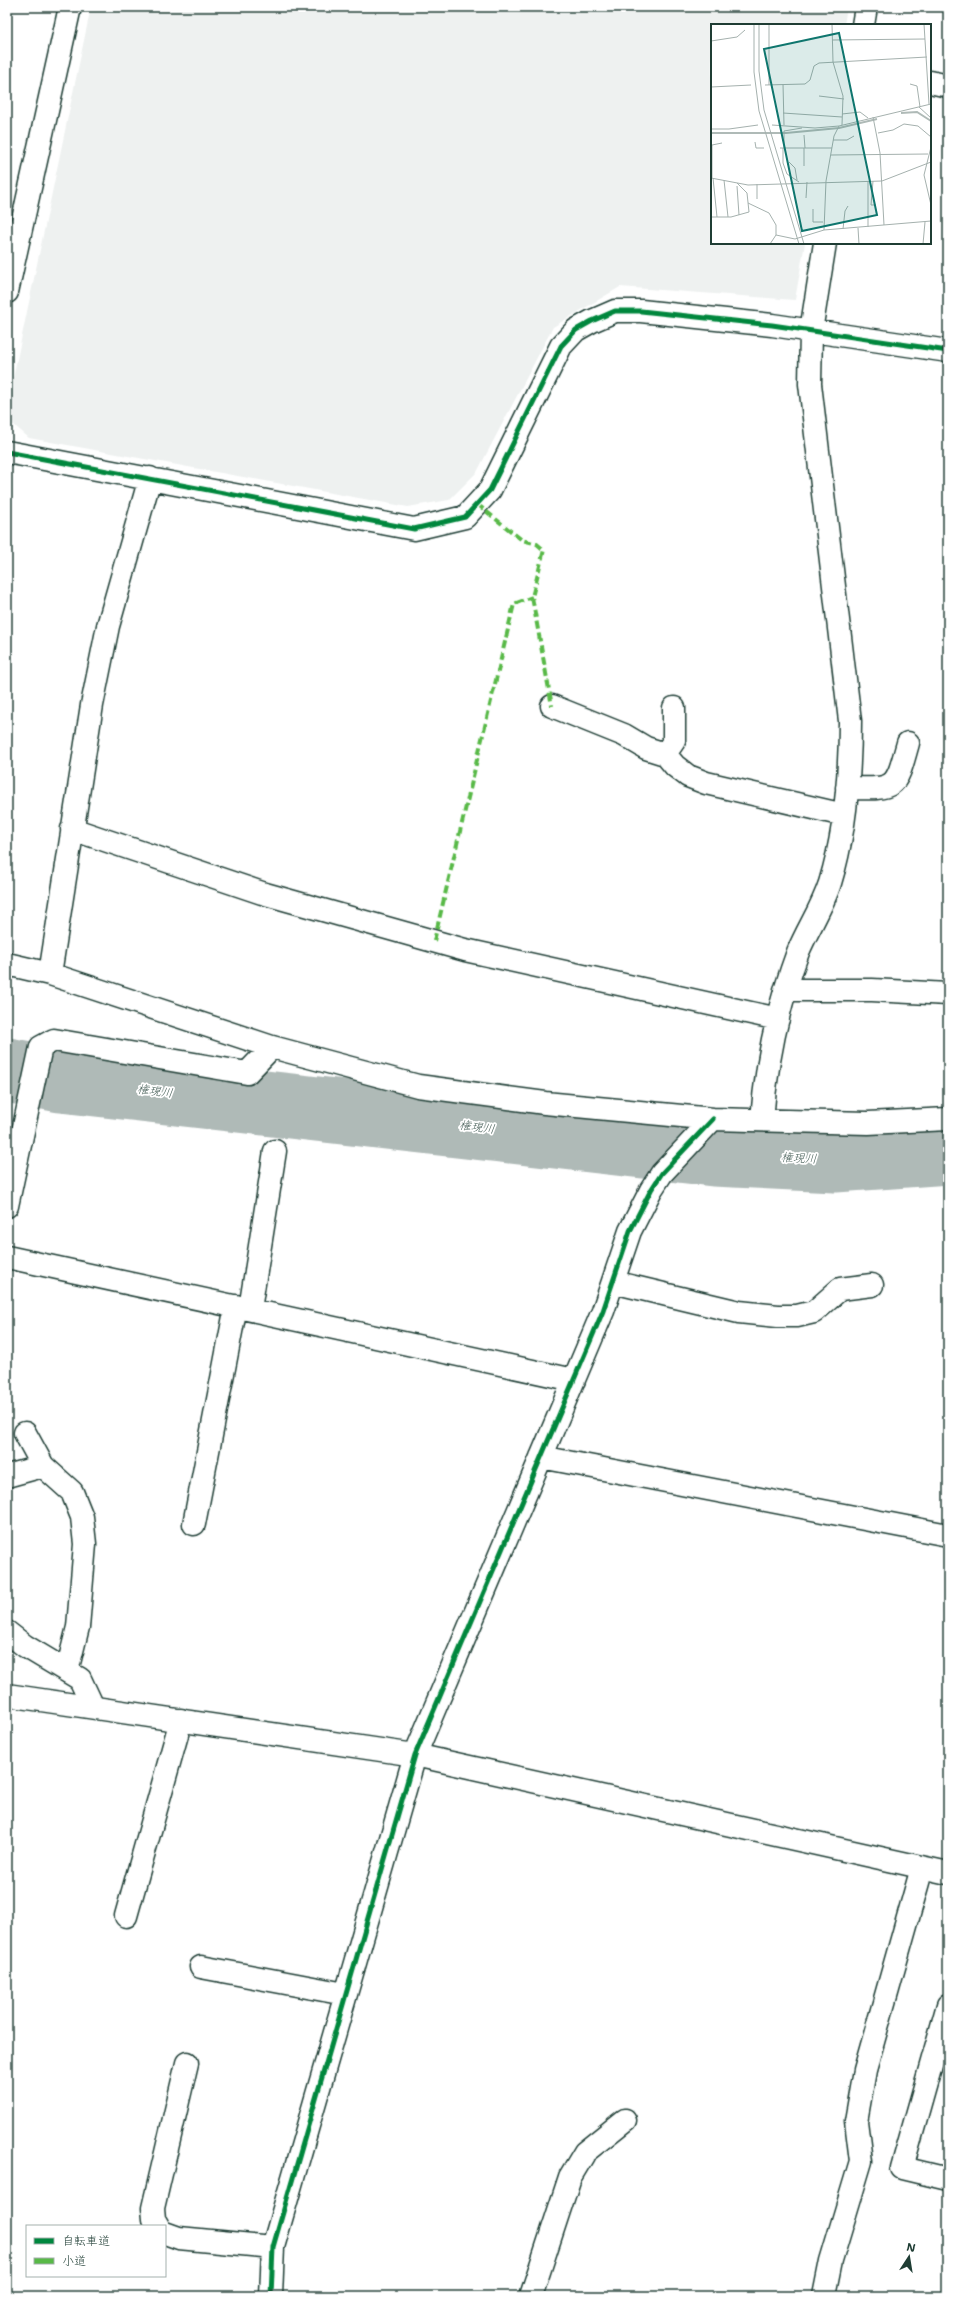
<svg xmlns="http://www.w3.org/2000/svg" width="955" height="2303" viewBox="0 0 955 2303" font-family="'Shantell Sans','Klee One',sans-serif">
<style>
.built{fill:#eef1f0}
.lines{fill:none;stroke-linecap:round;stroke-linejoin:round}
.river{stroke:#afbab7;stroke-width:65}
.minor-casing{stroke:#1f3d34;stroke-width:25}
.tertiary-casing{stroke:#1f3d34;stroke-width:25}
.minor{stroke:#fff;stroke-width:22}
.tertiary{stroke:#fff;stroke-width:22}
.quiet{stroke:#58b947;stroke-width:4;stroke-dasharray:8 4;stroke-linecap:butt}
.cycleway-casing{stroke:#fff;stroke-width:8}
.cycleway{stroke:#00873e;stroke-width:5}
.labels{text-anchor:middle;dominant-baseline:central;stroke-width:3.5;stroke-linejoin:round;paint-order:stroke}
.water-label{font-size:12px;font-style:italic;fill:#4a625b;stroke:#fff}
.inset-river{fill:none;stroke:#afbab7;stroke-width:2}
.inset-road{fill:none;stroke:#a5b1ae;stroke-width:1}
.view{fill:#0f766e;fill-opacity:0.15;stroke:#0f766e;stroke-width:2}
.inset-edge{fill:none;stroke:#1f3d34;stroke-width:2}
</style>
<rect width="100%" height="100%" fill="#fff"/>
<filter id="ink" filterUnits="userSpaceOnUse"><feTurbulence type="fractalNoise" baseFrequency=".025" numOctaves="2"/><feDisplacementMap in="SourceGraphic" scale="8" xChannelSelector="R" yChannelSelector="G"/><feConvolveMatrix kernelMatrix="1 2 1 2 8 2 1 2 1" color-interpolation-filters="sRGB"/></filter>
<g filter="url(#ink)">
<!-- built -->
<path class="built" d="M91,7H847L844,25H712V243H805L795,300L620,287L553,327L477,472L449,500L408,507L29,438L7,419V407Z"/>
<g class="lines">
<!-- river -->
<path class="river" d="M7,1070L61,1080L714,1154L835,1160L948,1152"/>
<!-- minor casing -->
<g class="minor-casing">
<path id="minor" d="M863,25L866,7
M930,82L948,86
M7,292L70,7
M7,452L414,529L465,517L490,490L561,346L576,330L592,321L615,311H641L772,325L948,351
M552,706L624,735L646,748L665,754L675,766L688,776L706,783L844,815
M665,754L674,741V708
M847,788C897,789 895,790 908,743
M72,829L262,893L465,950L778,1019
M7,964L50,974L272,1047L418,1086L545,1103L713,1119L868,1123L948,1119
M50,974L92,705L108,626L150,478
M785,990H872L948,994
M762,1120C766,1063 778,1006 798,952C808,928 822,908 830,883C846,831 850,775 850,721L810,384L811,331L825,243
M7,1206L41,1047L54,1040L247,1073L272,1047
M7,1257L574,1380
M613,1282L739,1312L778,1316H797L814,1312L840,1289L872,1285
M250,1309L275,1151
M25,1433L43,1466L72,1492L82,1517L85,1544L78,1627L67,1671
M541,1457L948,1535
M7,1476L43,1466
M194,1524L236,1306
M7,1632L25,1646L80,1679L93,1707
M126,1916L181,1720
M201,1967L345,1994
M948,2005L902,2168L948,2179
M158,2226L154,2219L153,2208L187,2063
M165,2233L179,2238L273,2247
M271,2296L273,2247L415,1755L603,1311L630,1231L651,1190L662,1173L713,1119
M531,2296L570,2177L585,2152L625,2120
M824,2296L831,2261L861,2161L856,2121L865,2070L922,1868"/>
</g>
<!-- tertiary casing -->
<g class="tertiary-casing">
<path id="tertiary" d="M7,1695L415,1755L948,1873"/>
</g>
<!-- minor -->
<use href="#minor" class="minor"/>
<!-- tertiary -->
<use href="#tertiary" class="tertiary"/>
<!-- quiet -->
<path class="quiet" d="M477,504L522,540L537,544L544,550L532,597L552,706
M434,941L514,604L532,597"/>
<!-- cycleway casing -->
<g class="cycleway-casing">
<path id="cycleway" d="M7,452L414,529L465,517L490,490L561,346L576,330L592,321L615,311H641L772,325L948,351
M271,2296L273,2247L415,1755L603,1311L630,1231L651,1190L662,1173L713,1119"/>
</g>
<!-- cycleway -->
<use href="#cycleway" class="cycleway"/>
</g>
</g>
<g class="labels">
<!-- water labels -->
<g class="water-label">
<text transform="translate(155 1091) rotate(7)">権現川</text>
<text transform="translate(477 1127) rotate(7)">権現川</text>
<text transform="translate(799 1158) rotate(3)">権現川</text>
</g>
</g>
<!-- overview -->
<g transform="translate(711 24)">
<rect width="220" height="220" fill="#fff"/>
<path class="inset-river" d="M190,89L206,88L220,97M0,109H75L128,104L166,95"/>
<path class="inset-road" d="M43,0V48L48,87L88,220M48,0V47L53,86L93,220M58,0V61M121,0L122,38L132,72L131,101M213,0L218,80M121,16L214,15M0,17L26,13L34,6M72,60L73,101M199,60L206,62L209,83M54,61L94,60L99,56L103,42L108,39L216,33M0,63L40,61M108,72L133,75M208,83L220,94M72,89L131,93M131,90L149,88L157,94M162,93L169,129L173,201M61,101L104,104L128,102L220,80M0,105H18L47,101M167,109L182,106L193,100L207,102L220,113M93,111L94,124M122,116H136L143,112M44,118L45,124H53M220,123L213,151L220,181M69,124H121M72,124V139L76,150L88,158M73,124V107L91,104M93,124V142M120,131L217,130M78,138L84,144L86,156M0,154L37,161L171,157L220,138M1,154V121L11,119M2,154L6,193M13,156L17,193M157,157V203M162,157L160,181H165M26,162L28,191M95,174L96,158M46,175V160M37,179L58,189L65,201V211M102,185V198H112M0,193H20L38,188L36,169L26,159M147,204L148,220M132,205L134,187L137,182M113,206L115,157L123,112L128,102M59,220L65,211L84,215L113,206L220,197M212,220L214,198"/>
<path class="view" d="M128,9L166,191L91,207L53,25Z"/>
<rect width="220" height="220" class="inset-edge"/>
</g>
<!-- margin -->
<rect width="955" height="2303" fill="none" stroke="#fff" stroke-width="24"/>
<rect x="12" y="12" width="931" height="2279" fill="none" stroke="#1f3d34" stroke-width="1.5" filter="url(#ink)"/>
<!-- legend -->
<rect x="26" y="2225" width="140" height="52" fill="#ffffff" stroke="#a5b1ae"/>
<rect x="34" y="2238" width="20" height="6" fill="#00873e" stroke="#a5b1ae"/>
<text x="62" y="2245" font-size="12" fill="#1f3d34">自転車道</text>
<rect x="34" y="2258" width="20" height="6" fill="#58b947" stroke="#a5b1ae"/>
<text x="62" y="2265" font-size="12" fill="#1f3d34">小道</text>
<!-- north arrow -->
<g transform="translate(909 2257) rotate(12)" stroke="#ffffff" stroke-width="3" paint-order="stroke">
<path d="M0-3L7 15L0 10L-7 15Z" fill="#1f3d34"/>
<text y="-6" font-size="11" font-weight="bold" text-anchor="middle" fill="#1f3d34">N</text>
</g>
</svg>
